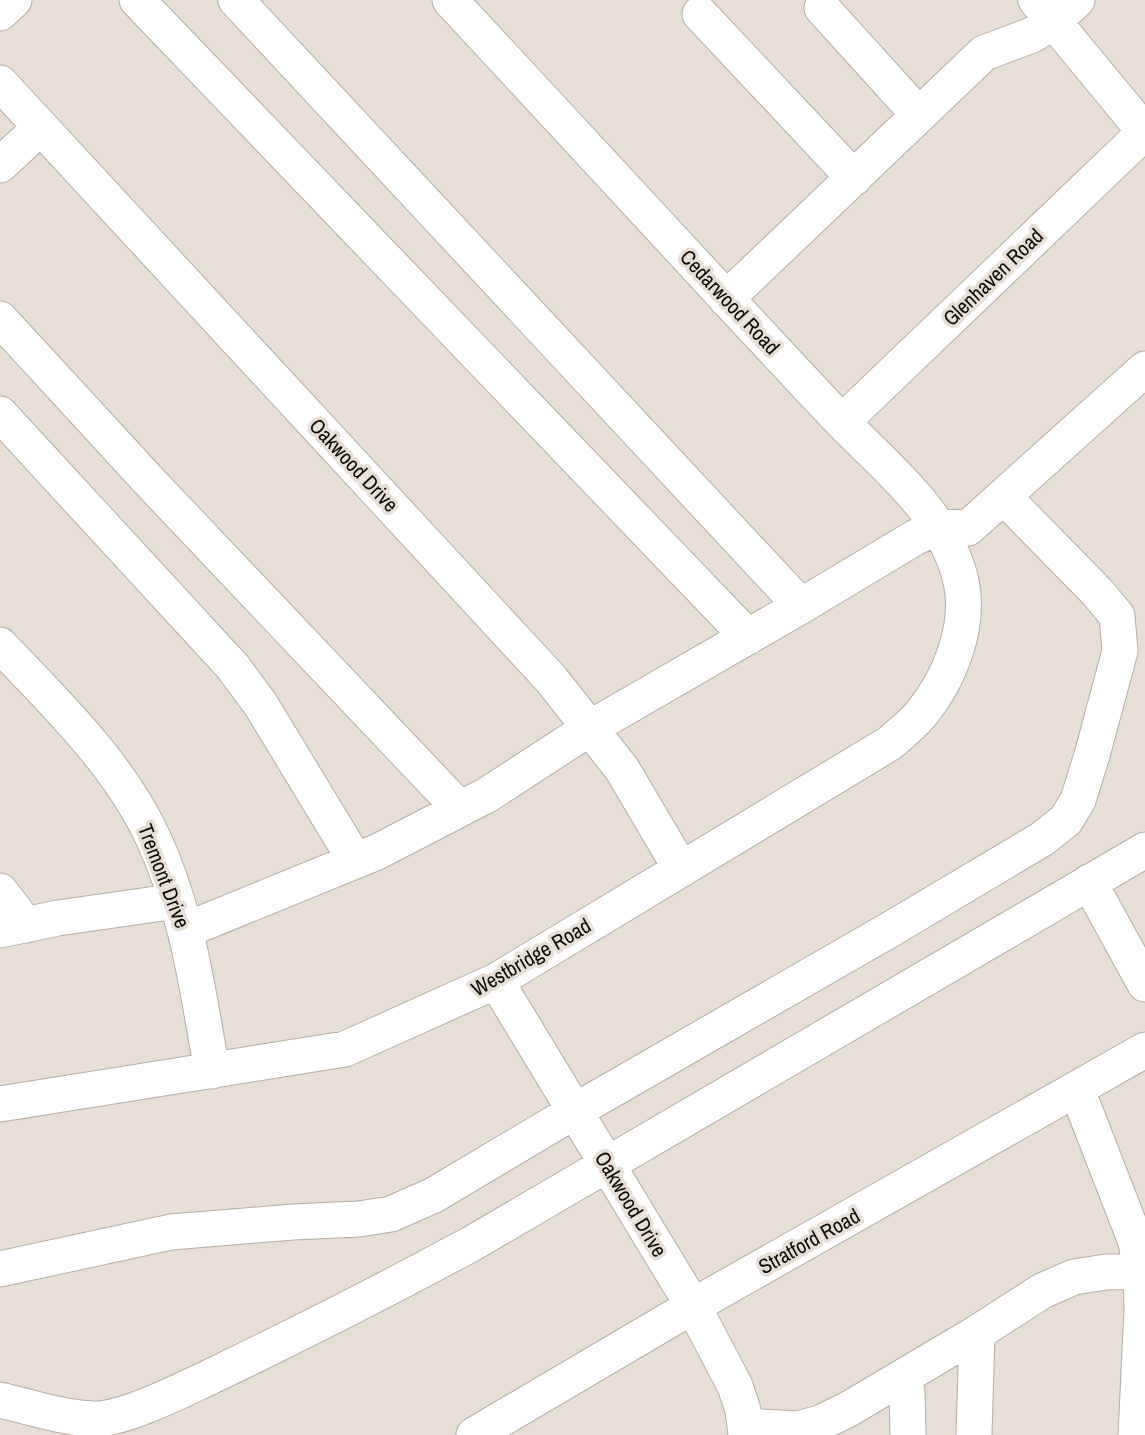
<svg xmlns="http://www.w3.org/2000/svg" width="1145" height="1435" viewBox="0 0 1145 1435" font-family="'Archivo Narrow',sans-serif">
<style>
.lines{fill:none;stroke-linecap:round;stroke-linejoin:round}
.minor-casing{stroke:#b4aca2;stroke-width:37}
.minor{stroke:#fff;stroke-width:35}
.labels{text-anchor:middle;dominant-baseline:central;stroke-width:7;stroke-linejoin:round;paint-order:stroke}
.street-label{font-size:21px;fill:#0e0c08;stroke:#e7dfd5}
</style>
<rect width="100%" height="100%" fill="#e7dfd5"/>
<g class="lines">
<!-- minor casing -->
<g class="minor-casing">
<path id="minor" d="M137,0L748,637
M236,0L801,606
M822,8L919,115
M0,13L14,0
M700,14L854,178
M0,83L551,679L622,769L681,869
M0,165L41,127
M726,299L984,53L1032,35L1054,21L1077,0
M0,319L150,482L460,809
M0,414L233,667L261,705L355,860
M842,422L1145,132L1036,0
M0,645C55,703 121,766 154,840C188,914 198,992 212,1071
M1089,882L1145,984
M0,891L26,925
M0,930L58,918L177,901
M186,930L377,852L460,809L487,795L590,728L801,606L916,537L939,527L968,528L1145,369
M496,981L693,1306L735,1386L743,1410L746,1435
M1077,1090L1136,1242L1141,1271L1142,1309L1136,1435
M0,1104L345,1049L496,981L890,743C900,734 912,725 921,714C949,680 971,627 961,581C945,513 889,470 843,423C812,391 782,358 752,326C651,218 551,109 450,0
M0,1269L171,1232L293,1222L359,1219L391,1214L434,1195L575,1111L891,929L1042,839L1066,820L1078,800L1092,755L1120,651L1117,616L1098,593L1004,497
M901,1378L907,1391L908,1435
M0,1400C30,1407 63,1418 94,1419C124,1420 186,1388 214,1375C301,1333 386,1290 471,1244L1145,850
M745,1426L798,1429L820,1423L847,1410L977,1333L1042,1291L1074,1277L1106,1272L1141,1271
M474,1435L693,1306L1145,1050
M974,1435L977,1333"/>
</g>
<!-- minor -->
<use href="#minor" class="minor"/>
</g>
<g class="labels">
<!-- street labels -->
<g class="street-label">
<text transform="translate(993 277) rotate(-44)">Glenhaven Road</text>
<text transform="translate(730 302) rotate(47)">Cedarwood Road</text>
<text transform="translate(354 465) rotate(47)">Oakwood Drive</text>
<text transform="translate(164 876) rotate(69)">Tremont Drive</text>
<text transform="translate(531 957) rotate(-30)">Westbridge Road</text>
<text transform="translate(631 1204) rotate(59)">Oakwood Drive</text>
<text transform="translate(809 1241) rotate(-29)">Stratford Road</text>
</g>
</g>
</svg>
